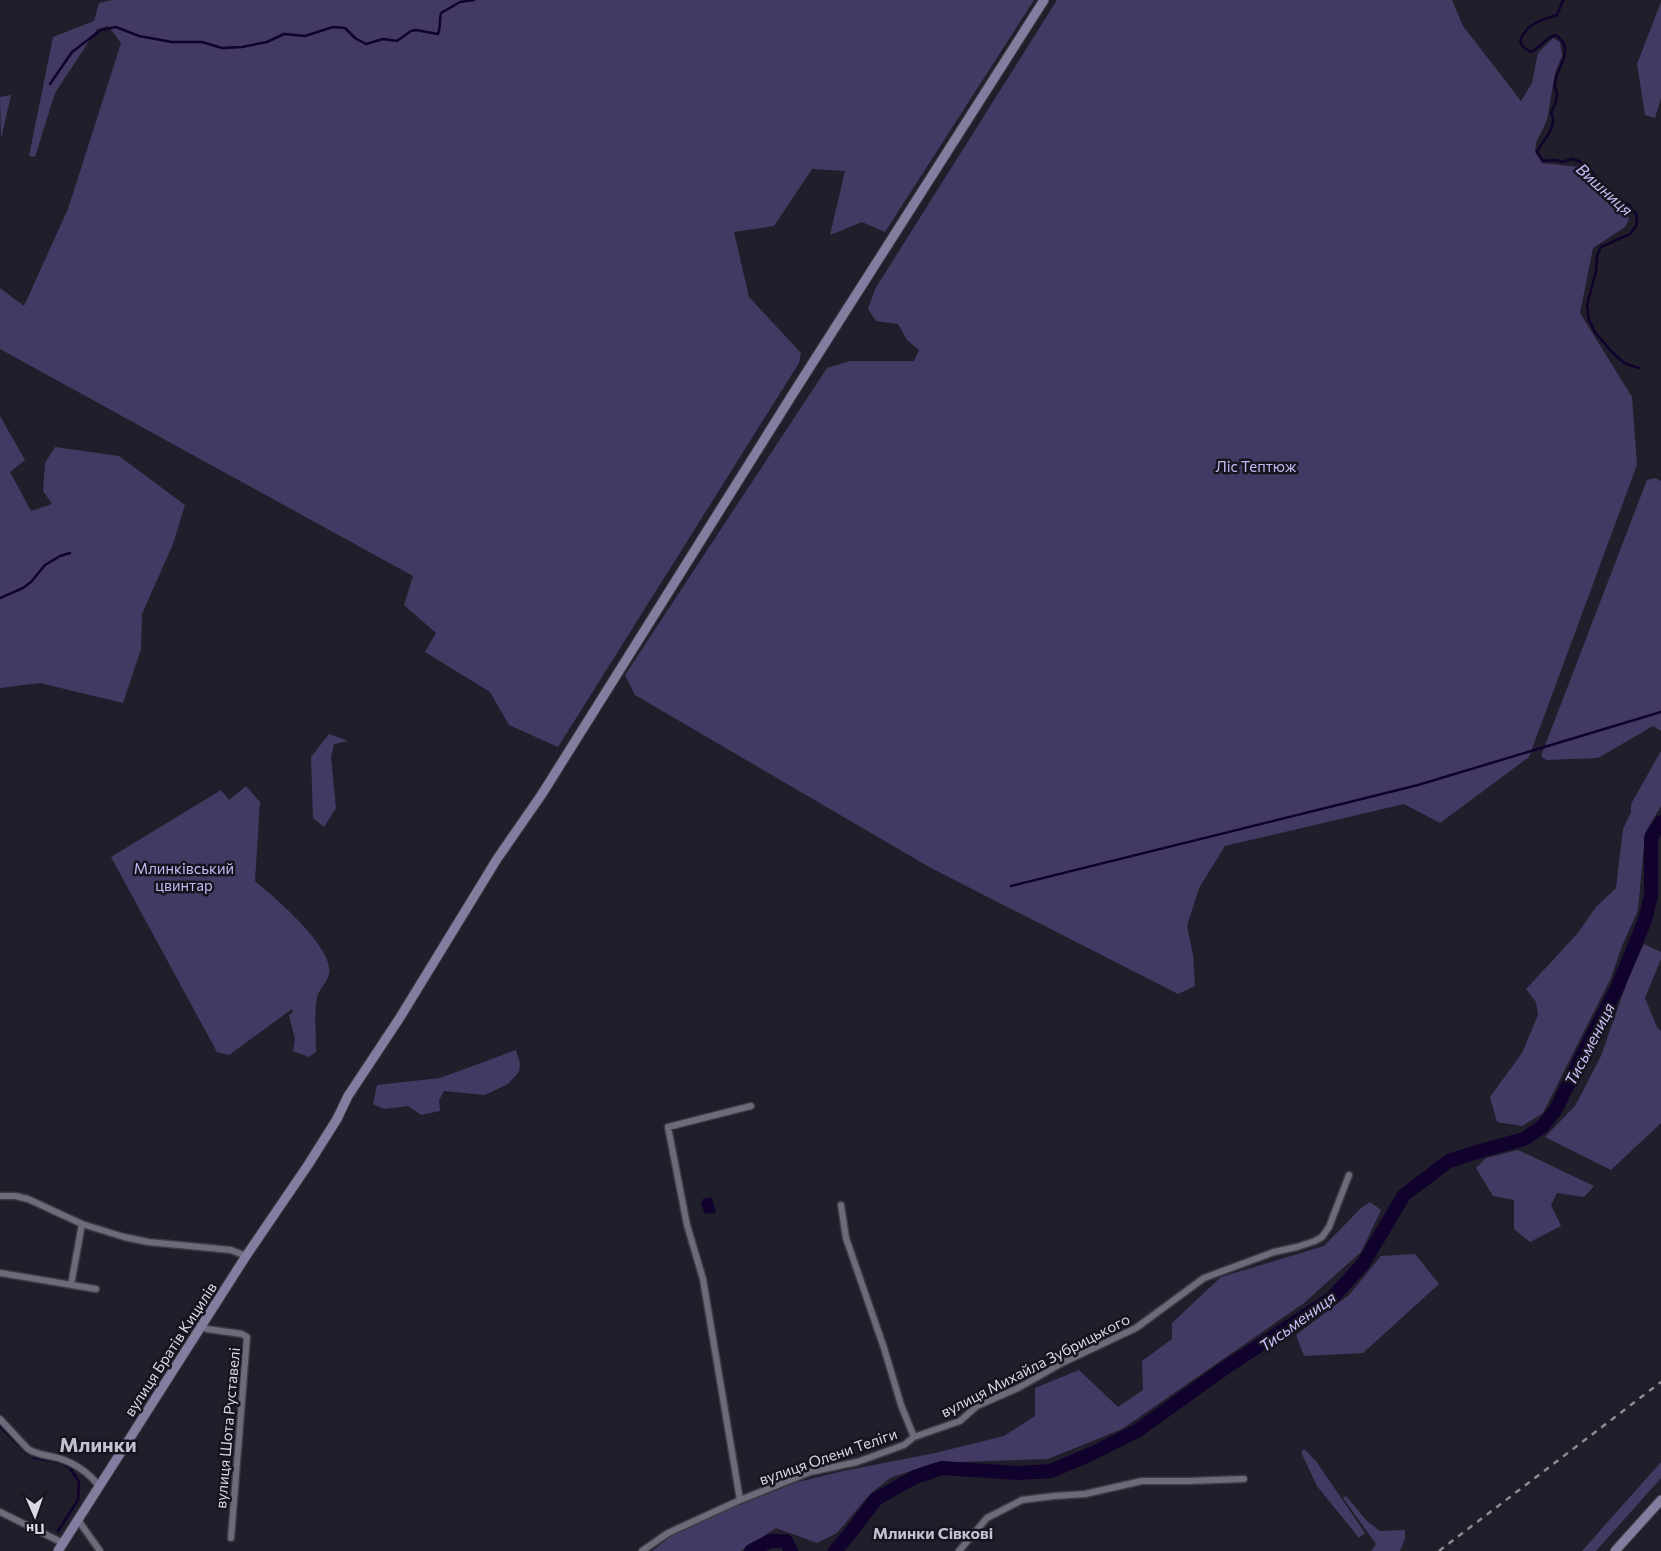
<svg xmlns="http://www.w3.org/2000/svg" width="1661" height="1551" viewBox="0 0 1661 1551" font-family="Commissioner,sans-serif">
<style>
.green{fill:#433a63}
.water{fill:#11022d}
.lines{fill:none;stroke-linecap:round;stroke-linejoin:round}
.stream{stroke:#11022d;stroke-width:2.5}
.river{stroke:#11022d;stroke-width:14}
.street-casing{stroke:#3c3a44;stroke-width:9}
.secondary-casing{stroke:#3c3a44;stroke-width:11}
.street{stroke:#6d6a79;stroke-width:6}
.secondary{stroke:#847d9f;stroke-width:9}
.rail{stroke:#8d8b95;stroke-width:2.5;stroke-dasharray:6 6;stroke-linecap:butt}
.labels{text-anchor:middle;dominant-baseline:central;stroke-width:5;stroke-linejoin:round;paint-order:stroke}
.park-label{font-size:15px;fill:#c2b8f1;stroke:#171420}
.street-label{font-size:15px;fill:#dad9e1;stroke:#171420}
.water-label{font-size:16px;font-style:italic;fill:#c9bff8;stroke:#171420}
.neighbourhood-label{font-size:16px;font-weight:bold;fill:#c3c0d1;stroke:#171420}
.district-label{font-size:20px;font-weight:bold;fill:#c3c0d1;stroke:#171420}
</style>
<rect width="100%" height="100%" fill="#201e2a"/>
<!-- green -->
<path class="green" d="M112,0H1034L885,232L862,222L830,235L845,171L812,169L774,226L734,232L749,297L801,353L799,363L558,747L509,725L490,692L425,652L436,633L404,605L413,576L0,349V288L24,306L68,209L121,43L108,26L97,29L55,93L35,157L29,156L53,37L94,21L99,3Z
M1057,0H1452L1463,26L1521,101L1532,83L1538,53L1553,38L1560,42L1562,56L1555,73L1547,120L1536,143L1535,152L1542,163L1579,167L1608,199L1625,209L1629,219L1625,227L1593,248L1580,313L1632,397L1637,465L1529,757L1440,823L1404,804L1225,846L1199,888L1187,926L1193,955L1195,986L1178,994L931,868L635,695L625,675L827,368L850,361H914L919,350L907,340L898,324L876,321L868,309L875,289Z
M1661,2V98L1655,118L1645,115L1637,64Z
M11,95L1,139L0,97Z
M0,416L25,460L10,472L31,511L52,504L43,491L45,463L55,447L119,456L185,505L173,544L142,614L141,649L123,703L40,683L0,688Z
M1655,478L1661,481V731L1653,726L1598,758L1546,760L1541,756L1647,480Z
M329,734L348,741L334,744L331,757L336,808L324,827L313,818L311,757Z
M1661,751V806L1645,833L1638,910L1622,946L1611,978L1543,1113L1522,1126L1497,1122L1490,1097L1522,1053L1538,1015L1536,1002L1526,989L1577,934L1596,907L1616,888L1623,829L1631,812V804Z
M246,786L260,802L255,881C274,897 335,948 329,974C327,983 318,990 317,998C314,1012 316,1036 316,1052L309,1057L293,1051L295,1039L289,1015L293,1012L292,1009L229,1055L217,1052L111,857L221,790L229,800Z
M1644,944L1661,952V959L1645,998L1657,1027L1661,1031V1123L1611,1170L1545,1137L1575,1106L1601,1056L1628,979Z
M516,1050L520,1063L519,1072L508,1084L485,1095L444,1091L439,1100L440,1111L421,1115L408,1106L384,1109L373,1104L377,1085L440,1078Z
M1518,1150L1594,1186L1584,1197L1557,1193L1551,1205L1561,1226L1530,1242L1514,1229V1200L1493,1196L1476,1168L1486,1158Z
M1370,1202L1381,1210L1361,1252L1304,1303L1122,1429L1048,1459L934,1463L890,1478L870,1494L837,1533L817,1543L776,1528L741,1551H652L684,1526L798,1482L843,1471L935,1453L1004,1436L1035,1416V1388L1079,1370L1118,1407L1143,1390L1142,1361L1172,1339V1323L1221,1277L1324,1246L1361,1208Z
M1415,1254L1439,1284L1363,1353L1304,1356L1296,1335L1349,1295L1381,1256Z
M1304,1449L1316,1461L1365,1533L1359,1538L1317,1486L1301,1452Z
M1661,1462V1478L1596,1551H1582Z
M1346,1496L1367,1521L1380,1531L1405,1530V1539L1400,1551H1371L1376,1544L1343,1498Z"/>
<!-- water -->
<path class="water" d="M711,1197L716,1211L715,1213L705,1214L701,1203L703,1199Z"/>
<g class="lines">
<!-- stream -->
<path class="stream" d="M1563,0L1557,15C1541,20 1526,24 1520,41L1523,47L1531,52C1541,47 1546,37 1556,35C1576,50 1557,66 1555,83C1554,87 1556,90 1557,94C1558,100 1553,108 1551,113C1559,126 1542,141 1537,152L1543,161L1556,160L1562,162L1572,159L1579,161L1592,172L1604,189L1612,196L1629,205L1636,214L1637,219L1636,226L1630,234L1601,247L1597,256L1596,271L1587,305L1589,320L1595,332L1610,350L1624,363L1639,368
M50,84L72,52L101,30L116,27L139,36L172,42H202L222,48L242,47L267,42L284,34L305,36L333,27L345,28L355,38L366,44L383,39L397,41L411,31L416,30L438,34C441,27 439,20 441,13L460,2L474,0
M0,598L23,588L31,582L45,565L60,556L70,553
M1011,886L1418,785L1661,712
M0,1426L28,1454
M34,1458L59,1462L70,1468L79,1482L78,1500L58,1531"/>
<!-- river -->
<path class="river" d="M751,1551L770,1541H786L791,1551
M835,1551L848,1536L876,1499L915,1477L942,1468L1018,1473L1051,1471L1091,1454L1137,1431L1225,1368L1332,1298L1363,1264L1404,1195L1449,1161L1480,1151L1524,1139L1542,1127L1556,1109L1592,1036L1618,986L1645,920L1651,896V838L1661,822"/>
<!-- street casing -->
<g class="street-casing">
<path id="street" d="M0,1196H15L28,1199L82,1224L124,1237L148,1242L231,1250L246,1256
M841,1205L846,1238L884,1348L901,1405L914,1437
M0,1273L96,1289
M71,1285L82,1224
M201,1327L207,1329L242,1334L247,1337L231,1538
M0,1419L28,1449C37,1455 47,1455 58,1458C75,1463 88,1472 99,1486
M740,1500L703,1279L687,1225L668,1127L751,1106
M0,1512L63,1543
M78,1520L100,1551
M642,1551L668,1533L740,1500L810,1472L857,1462L904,1445L914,1437L960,1421L977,1406L1018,1388L1062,1363L1136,1328L1204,1278L1274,1252L1297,1247L1315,1241L1322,1237L1329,1227L1349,1175
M959,1551L987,1518L1022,1500L1054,1496L1085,1494L1142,1481H1188L1244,1479"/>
</g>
<!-- secondary casing -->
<g class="secondary-casing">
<path id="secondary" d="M58,1551L246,1256L308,1165L337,1119L348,1096L399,1019L497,859L542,794L794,392L1044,0
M1615,1551L1661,1500"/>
</g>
<!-- street -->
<use href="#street" class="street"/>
<!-- secondary -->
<use href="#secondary" class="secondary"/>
<!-- rail -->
<path class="rail" d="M1439,1551L1661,1382"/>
</g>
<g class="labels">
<!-- park labels -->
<g class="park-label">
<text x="1256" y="466">Ліс Тептюж</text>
<text x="184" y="868">Млинківський<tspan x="184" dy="17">цвинтар</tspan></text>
</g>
<!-- street labels -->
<g class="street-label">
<text transform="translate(170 1349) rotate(-57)">вулиця Братів Кицилів</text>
<text transform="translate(1035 1365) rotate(-27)">вулиця Михайла Зубрицького</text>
<text transform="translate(227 1428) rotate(-85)">вулиця Шота Руставелі</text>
<text transform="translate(828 1456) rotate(-19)">вулиця Олени Теліги</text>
</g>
<!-- water labels -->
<g class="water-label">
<text transform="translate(1605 189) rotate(42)">Вишниця</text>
<text transform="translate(1589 1044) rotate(-63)">Тисьмениця</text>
<text transform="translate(1297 1321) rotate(-36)">Тисьмениця</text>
</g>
<!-- neighbourhood labels -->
<g class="neighbourhood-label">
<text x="933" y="1532">Млинки Сівкові</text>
</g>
<!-- district labels -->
<g class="district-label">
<text x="98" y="1444">Млинки</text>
</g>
</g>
<!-- north arrow -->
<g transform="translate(35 1516) rotate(178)" stroke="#171420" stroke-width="4" paint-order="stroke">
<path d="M0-4L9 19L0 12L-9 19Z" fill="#dad9e1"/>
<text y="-8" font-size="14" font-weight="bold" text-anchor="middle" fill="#dad9e1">Пн</text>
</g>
</svg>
